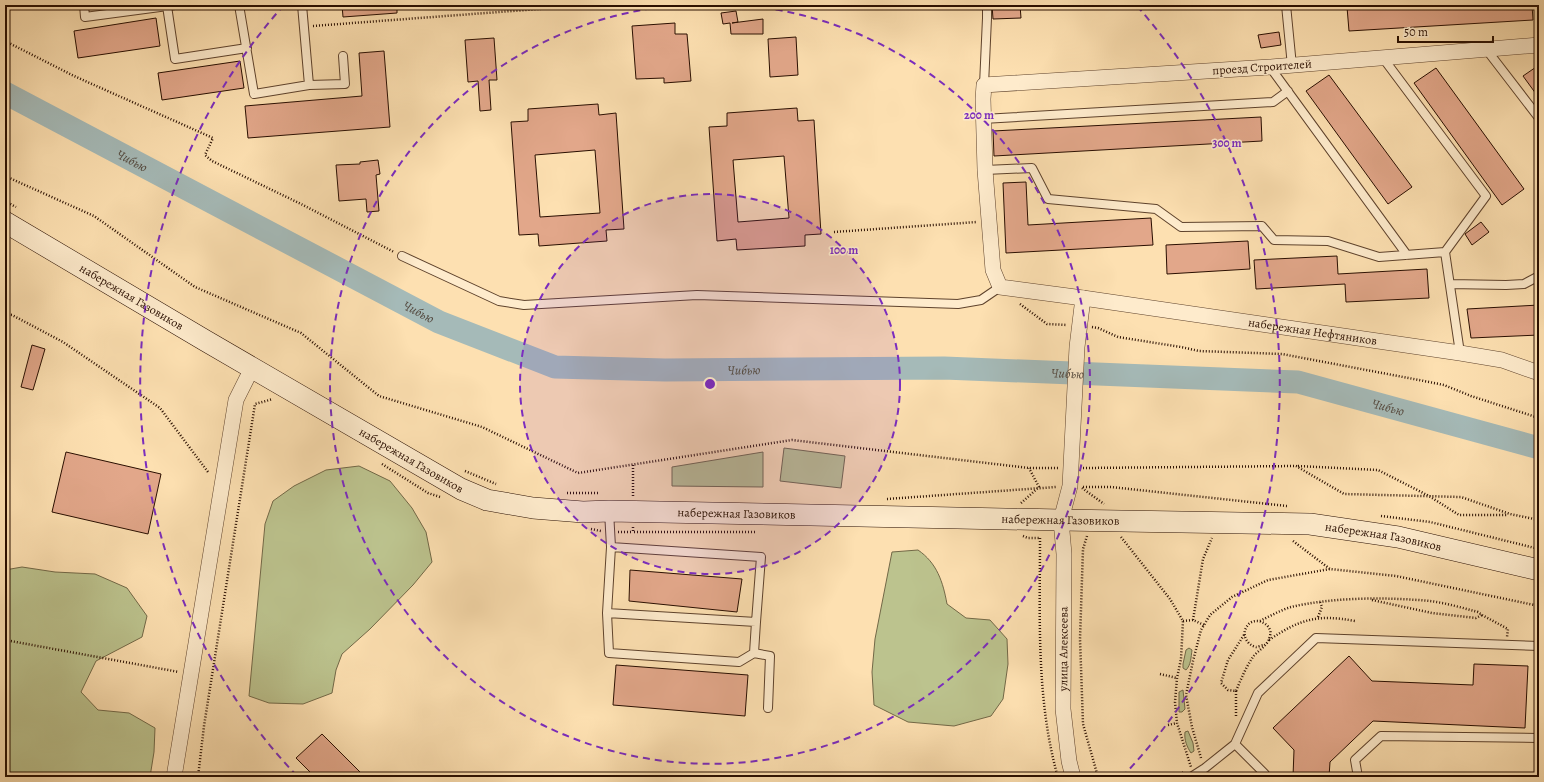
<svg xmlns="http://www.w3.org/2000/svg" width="1544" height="782" viewBox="0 0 1544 782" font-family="Alegreya,serif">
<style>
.green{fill:#bcc38e;stroke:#726847}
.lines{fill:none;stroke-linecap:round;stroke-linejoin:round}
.river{stroke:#a5bab8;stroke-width:23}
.building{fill:#e2a78a;stroke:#290e00;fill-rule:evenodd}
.service-casing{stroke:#5e422c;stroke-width:10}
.minor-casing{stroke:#5e422c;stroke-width:16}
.secondary-casing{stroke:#290e00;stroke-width:22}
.path{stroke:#290e00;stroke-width:2.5;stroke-dasharray:1 2;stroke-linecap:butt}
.service{stroke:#feebcc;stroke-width:8}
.minor{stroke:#feebcc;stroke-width:15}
.secondary{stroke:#feebcc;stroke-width:21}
.ring{fill:none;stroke:#7b2cbf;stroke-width:2;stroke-dasharray:7 5}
.labels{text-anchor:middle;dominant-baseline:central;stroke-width:3;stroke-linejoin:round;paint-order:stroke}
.street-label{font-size:12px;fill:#290e00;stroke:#feebcc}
.water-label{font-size:13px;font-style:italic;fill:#544a40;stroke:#feebcc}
.centre{fill:#7b2cbf;stroke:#feebcc;stroke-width:2}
.ring-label{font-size:12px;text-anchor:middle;font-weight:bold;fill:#7b2cbf;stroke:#feebcc;stroke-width:3;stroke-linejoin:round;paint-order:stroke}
</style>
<rect width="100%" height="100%" fill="#fde0b1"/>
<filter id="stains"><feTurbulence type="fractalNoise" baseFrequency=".005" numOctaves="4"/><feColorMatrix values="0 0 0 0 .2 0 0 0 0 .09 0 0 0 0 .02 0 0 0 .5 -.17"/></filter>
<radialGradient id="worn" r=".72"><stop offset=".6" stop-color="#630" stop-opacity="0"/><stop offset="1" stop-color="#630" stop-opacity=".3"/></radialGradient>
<!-- green -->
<path class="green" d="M784,448L845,456L841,488L780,481Z
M763,452V487L672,486V467Z
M359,466L390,481L412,508L426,532L432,562L413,585L370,629L342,654L336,670L332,693L303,704L269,703L249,696L265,524L273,501L294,486L326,470Z
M918,550C937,563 943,582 947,604L966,618L990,620L1007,639L1008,664L1003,699L991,716L954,726L908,722L874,705L872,672L875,639L892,552Z
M22,567L55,572L95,574L127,588L147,616L142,637L96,661L81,692L98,710L129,713L155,728L154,752L150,777H5V570Z
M1189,648L1192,650C1191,657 1191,665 1186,670L1183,668V664L1186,650Z
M1183,690L1185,709L1182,712H1179V692Z
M1188,731L1193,743L1194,751L1191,753C1187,747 1184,740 1185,732Z"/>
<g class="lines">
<!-- river -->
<path class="river" id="s1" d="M5,93L439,322L555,367L665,370L944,368L1298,382L1539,448"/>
</g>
<!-- building -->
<path class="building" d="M342,5H397V13L343,17Z
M992,5H1020L1021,18L993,19Z
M1384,5H1532L1533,20L1349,31L1347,7Z
M736,11L738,22L732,23L763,19V34H731L730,23L723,24L721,13Z
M156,18L160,46L78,58L74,31Z
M675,23V34H687L691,81L664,83V78L636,79L632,26Z
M1279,32L1281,45L1261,48L1258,35Z
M796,37L798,75L770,77L768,39Z
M494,38L497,80H489L491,110L480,111L478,81L468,82L465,40Z
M384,51L390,127L248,138L245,106L362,96L359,53Z
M240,61L244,88L162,100L158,73Z
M1539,65V98L1523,76Z
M1436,68L1524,189L1502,205L1414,83Z
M1329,75L1412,187L1388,204L1306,91Z
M598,104L599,115L616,113L624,229L606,230L607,241L539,246L538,234L519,235L511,122L528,121V109ZM595,150L600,213L540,217L535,155Z
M797,108L798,121L814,120L821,234L805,235V246L737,250L736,239L717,241L709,127L727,126V113ZM784,156L789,218L738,222L733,160Z
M1261,117L1262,141L994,156L993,131Z
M378,160L380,174L376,175L379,211L367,212L366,199L339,201L336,165L360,164V162Z
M1026,182L1028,225L1151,218L1153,245L1006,253L1003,183Z
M1481,222L1489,232L1472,245L1465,234Z
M1248,241L1250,269L1167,274L1166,245Z
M1337,256L1338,274L1427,269L1429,298L1346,302L1345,284L1256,289L1254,260Z
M1539,305V335L1471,338L1467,309Z
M32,345L45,349L33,390L21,387Z
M66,452L161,474L148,534L52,512Z
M630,570L742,579L737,612L629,601Z
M1349,656L1372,681L1473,685L1474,664L1528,666L1525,728L1373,721L1330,762L1329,777H1293L1294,750L1273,728Z
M616,665L748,675L745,716L613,705Z
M322,734L365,777H315L296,758Z"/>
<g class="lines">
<!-- service casing -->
<g class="service-casing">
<path id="service" d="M84,5L85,17L175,5
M239,5L254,94L309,85L302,5
M1286,5L1292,66
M167,6L175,59L247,48
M1486,49L1539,118
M1383,58L1486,196L1445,252
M1270,67L1407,255
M309,85L345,84L343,56
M984,85L987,18V5
M983,119L1273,102L1288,91
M985,170L1032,168L1048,199L1156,209L1181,227L1262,226L1274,240L1328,241L1379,257L1445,252L1460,353
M402,256L499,301L524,305L697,295L958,304L981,300L1000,287
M1450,284L1506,285L1524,284L1539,276
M609,511L611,547L607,613L756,622L761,557L611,547
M607,613L609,653L739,662L754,653
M756,622L754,653L770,656L768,708
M1235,744L1265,774L1266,777
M1191,777L1205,768L1235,744L1258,693L1316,638L1539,646
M1358,777L1355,760L1381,736L1539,738"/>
</g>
<!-- minor casing -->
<g class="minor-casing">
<g id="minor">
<path id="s2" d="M1539,45L1270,67L984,85L983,99L985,170L993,270L1000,287L1083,298L1460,353L1502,360L1539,373"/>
<path d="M174,777L236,400L252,368"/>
<path id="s3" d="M1073,777L1069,761L1063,709L1064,554L1061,520L1070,486L1077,347L1083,298"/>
</g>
</g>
<!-- secondary casing -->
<g class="secondary-casing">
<g id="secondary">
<path id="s4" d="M5,222L206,341L461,489L487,500L533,508L583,512L609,511L1061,520L1310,524L1398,537L1539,570"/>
</g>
</g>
<!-- path -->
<path class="path" d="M313,26L592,5
M5,41L74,76L213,138L205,155L212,161L301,204L394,252
M5,176L94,216L195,287L301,333L379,396L482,427L578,473L792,440L1029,468H1058
M5,201L16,207
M834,232L977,222
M1020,304L1047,324L1067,325
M5,314L12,315L63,342L160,408L208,472
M1092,327L1098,328L1118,337L1181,347L1199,351L1282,354L1419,380L1444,385L1471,396L1539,418
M382,464L428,493L440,497
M1298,466L1378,470L1429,496L1459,515H1507
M1083,468L1296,466L1344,494L1461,497L1510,514L1539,520
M465,471L496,484
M1083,487H1111L1287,506
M1082,488L1104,504
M567,493H598
M633,496V465
M887,499L1056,487
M1021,503L1039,487L1029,468
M1381,516L1430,522L1539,549
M633,527V532H757
M591,529L601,531
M618,532H633
M1023,536L1028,538H1040
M1087,536L1083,549L1080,639L1083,724L1098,777
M1121,537L1170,599L1183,621L1181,659L1177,678L1175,702L1177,723L1191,767
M1040,538C1040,616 1036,697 1057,774
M1293,541L1330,569L1396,576L1539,606
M1372,600L1432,613L1476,618L1482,615
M1318,617L1322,607L1320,602
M1193,620L1203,559L1212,538
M1183,621L1193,620L1204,625
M1260,621C1270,616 1281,610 1291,607C1334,597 1387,597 1430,601C1446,603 1463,608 1478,612L1482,615L1508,629L1507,637
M1244,635L1228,660L1221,683L1228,690L1236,691C1241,679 1246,667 1253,657C1257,651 1267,646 1269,639C1270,636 1271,633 1270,630C1266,620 1251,617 1246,628C1242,635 1247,645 1256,647C1258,647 1262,645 1265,645
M5,640L179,672
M1269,640C1300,619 1318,614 1355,621
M1160,674L1177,678
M1236,716V691
M1168,725L1177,723
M1201,758L1192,727L1186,695L1193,661L1201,630L1210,615L1232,597L1268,580L1330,569
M198,777L204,726L255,404L273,399
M1175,777L1183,772
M1240,777L1253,775"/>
<!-- service -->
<use href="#service" class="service"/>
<!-- minor -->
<use href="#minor" class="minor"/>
<!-- secondary -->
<use href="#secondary" class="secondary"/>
</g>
<!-- distance rings -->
<circle cx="710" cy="384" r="190" fill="#7b2cbf" fill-opacity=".12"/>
<g class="ring">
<circle cx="710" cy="384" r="190"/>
<path d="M740 5A380 380 0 1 1 680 5"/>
<path d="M297 776A570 570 0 0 1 283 6M1137 6A570 570 0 0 1 1123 776"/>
</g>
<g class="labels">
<!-- street labels -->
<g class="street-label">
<text transform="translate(1262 67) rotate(-4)">проезд Строителей</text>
<text stroke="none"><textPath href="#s4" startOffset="147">набережная Газовиков</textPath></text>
<text stroke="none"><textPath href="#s2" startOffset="1076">набережная Нефтяников</textPath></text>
<text stroke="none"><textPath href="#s4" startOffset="471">набережная Газовиков</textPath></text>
<text stroke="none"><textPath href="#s4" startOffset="807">набережная Газовиков</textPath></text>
<text stroke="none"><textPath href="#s4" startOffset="1131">набережная Газовиков</textPath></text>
<text stroke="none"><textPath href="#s4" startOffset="1455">набережная Газовиков</textPath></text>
<text stroke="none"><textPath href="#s3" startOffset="129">улица Алексеева</textPath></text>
</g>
<!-- water labels -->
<g class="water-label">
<text stroke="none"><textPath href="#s1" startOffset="144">Чибью</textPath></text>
<text stroke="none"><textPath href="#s1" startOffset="468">Чибью</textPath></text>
<text stroke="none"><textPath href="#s1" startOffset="804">Чибью</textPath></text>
<text stroke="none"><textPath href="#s1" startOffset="1128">Чибью</textPath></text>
<text stroke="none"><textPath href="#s1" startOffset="1452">Чибью</textPath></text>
</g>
</g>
<circle cx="710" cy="384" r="6" class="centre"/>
<g class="ring-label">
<text x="979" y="119">200 m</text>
<text x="1227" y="147">300 m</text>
<text x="844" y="254">100 m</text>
</g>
<!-- margin -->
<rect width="1544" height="782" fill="none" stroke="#fde0b1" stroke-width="20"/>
<rect x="6" y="6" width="1532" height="770" fill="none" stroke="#290e00" stroke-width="2"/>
<rect x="10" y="10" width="1524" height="762" fill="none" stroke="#290e00"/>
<!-- scale -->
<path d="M1398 36v6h95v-6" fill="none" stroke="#290e00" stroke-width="2"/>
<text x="1404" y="36" font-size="12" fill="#290e00" stroke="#feebcc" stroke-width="3" paint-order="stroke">50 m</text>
<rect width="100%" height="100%" filter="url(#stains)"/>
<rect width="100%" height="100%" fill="url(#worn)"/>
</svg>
